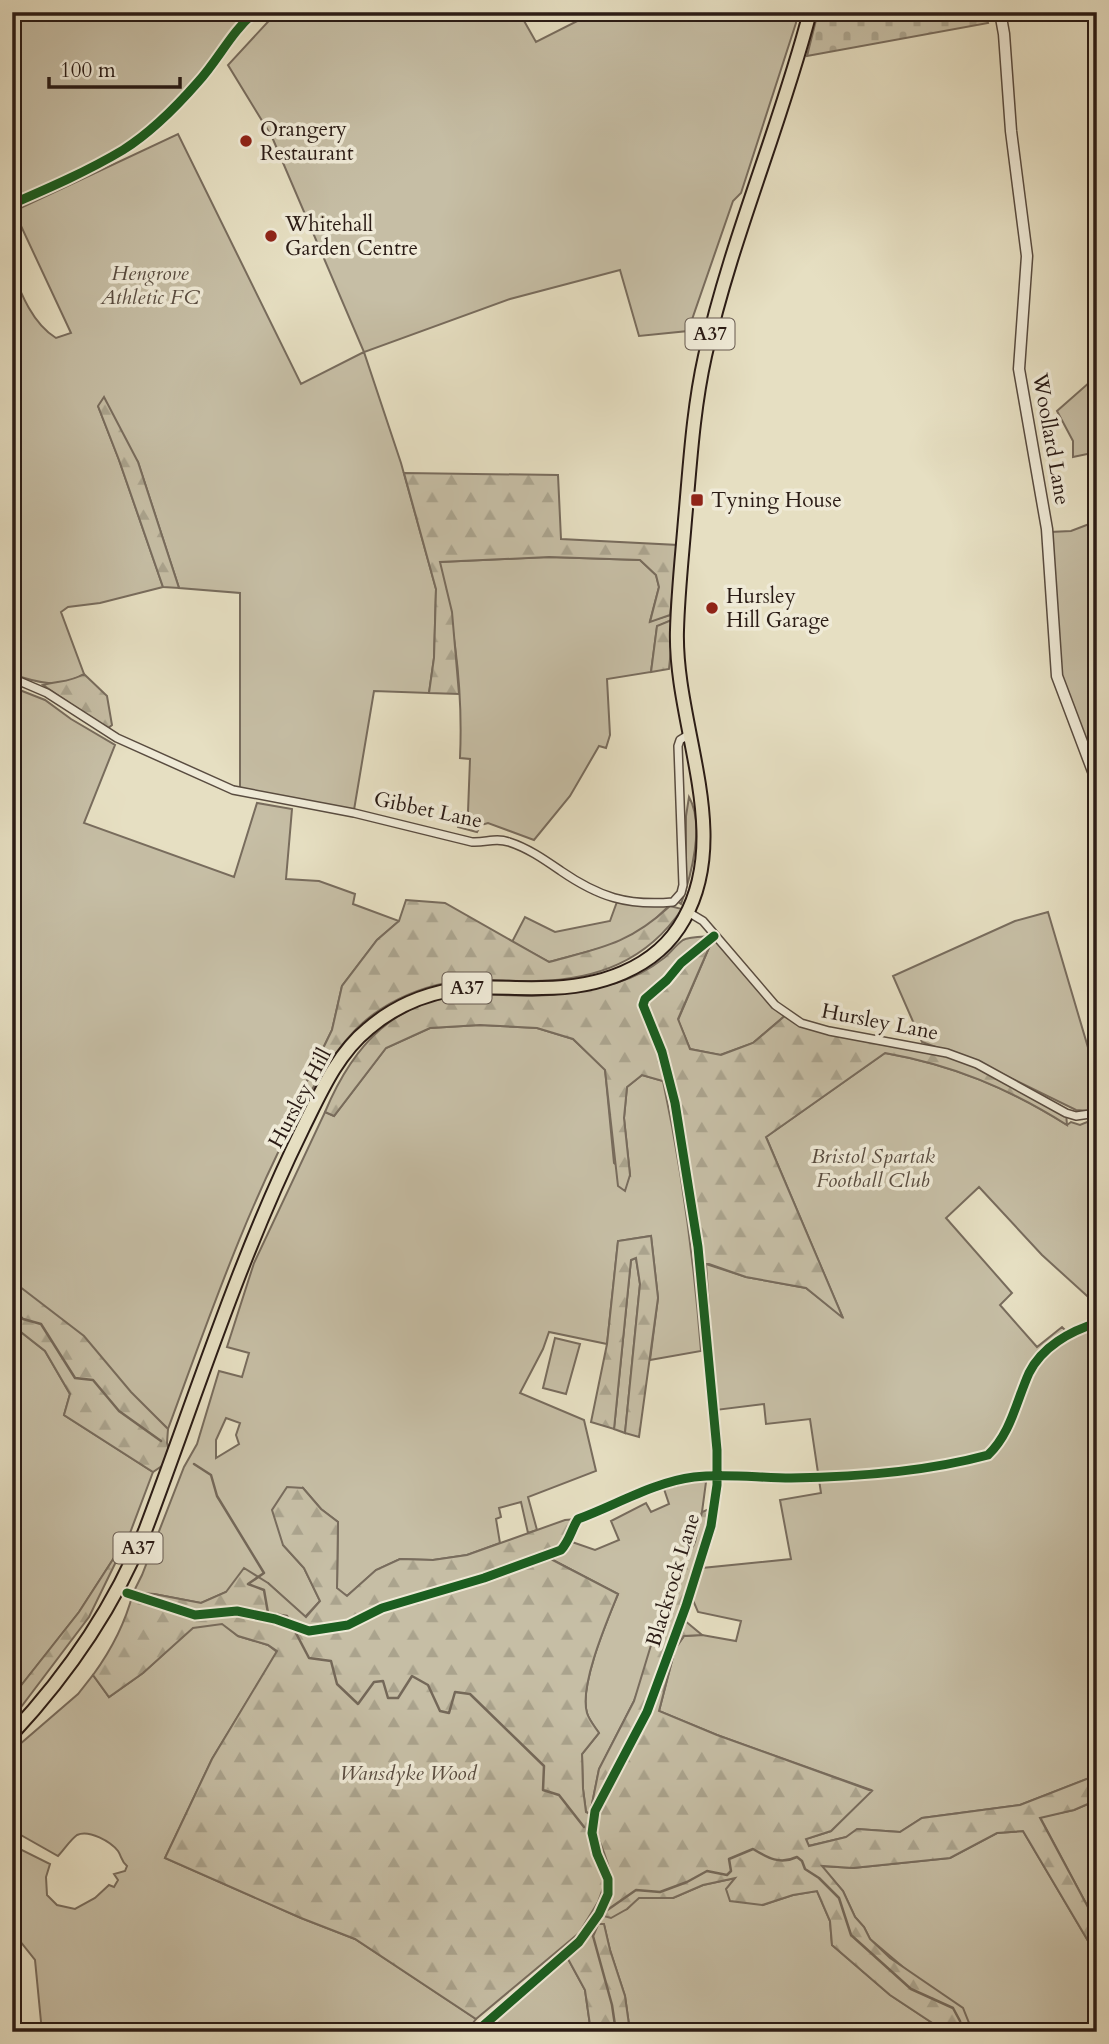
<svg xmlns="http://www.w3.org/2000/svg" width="1109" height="2044" viewBox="0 0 1109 2044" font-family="Cardo,serif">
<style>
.green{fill:#c6bea5;stroke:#786c5d;stroke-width:2;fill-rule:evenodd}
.forest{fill:url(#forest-firs);stroke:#786c5d;stroke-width:2}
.cemetery{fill:url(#cemetery-stones);stroke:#786c5d;stroke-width:2}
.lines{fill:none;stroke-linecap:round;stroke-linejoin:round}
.stream{stroke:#746859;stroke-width:2.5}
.minor-casing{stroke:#594c40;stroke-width:10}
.tertiary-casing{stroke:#594c40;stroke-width:13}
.trunk-casing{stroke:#2a1b15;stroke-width:16}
.minor{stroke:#efead7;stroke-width:7}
.tertiary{stroke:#efead7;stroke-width:10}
.trunk{stroke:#e6dfc2;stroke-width:12}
.cycleway-casing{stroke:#efead7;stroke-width:13}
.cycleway{stroke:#1b5e20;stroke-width:9}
.poi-dot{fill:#8f2418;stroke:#efead7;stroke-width:2.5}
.labels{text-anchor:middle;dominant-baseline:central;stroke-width:7;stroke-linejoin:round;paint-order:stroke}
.shield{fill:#efead7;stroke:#65594f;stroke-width:2}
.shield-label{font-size:19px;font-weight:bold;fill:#2a1b15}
.poi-label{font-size:21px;fill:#2a1b15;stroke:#efead7;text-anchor:start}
.park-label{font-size:21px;font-style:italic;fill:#594c40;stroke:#efead7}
.street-label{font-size:21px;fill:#2a1b15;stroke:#efead7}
</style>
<defs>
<pattern id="forest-firs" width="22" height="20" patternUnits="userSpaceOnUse" patternTransform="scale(1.75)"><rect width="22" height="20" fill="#c6bea5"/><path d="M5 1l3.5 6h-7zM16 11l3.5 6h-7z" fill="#aaa38d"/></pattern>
<pattern id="cemetery-stones" width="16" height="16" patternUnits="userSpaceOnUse" patternTransform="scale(1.75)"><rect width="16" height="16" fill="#c6bea5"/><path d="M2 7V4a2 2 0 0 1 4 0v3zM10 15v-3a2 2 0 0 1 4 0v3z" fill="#aaa38d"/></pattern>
</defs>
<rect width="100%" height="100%" fill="#e6dfc2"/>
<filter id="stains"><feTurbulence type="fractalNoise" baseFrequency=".00286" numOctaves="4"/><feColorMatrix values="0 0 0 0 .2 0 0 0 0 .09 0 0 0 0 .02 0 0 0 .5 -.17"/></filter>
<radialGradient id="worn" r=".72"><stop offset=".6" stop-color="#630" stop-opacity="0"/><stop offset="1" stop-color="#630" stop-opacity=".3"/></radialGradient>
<!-- green -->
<path class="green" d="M12,12H247C226,32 214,58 194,80C172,104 146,130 118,148C86,169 47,184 12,201Z
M277,12H519L536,42L595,12H795L796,23L741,193L733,201L688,331L639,336L620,270L510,299L364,352L401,463L436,589L434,658L429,693L374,691L354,810L240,790V593L179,588L138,462L98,406L119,460L163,587L100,603L68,607L61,612L84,674C59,689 38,683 12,674V270C21,294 33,324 56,338L71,333L14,211L178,134L301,384L364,352L272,137L228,65Z
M1091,381L1097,386V452L1073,457V441L1057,411Z
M1097,521V773L1060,675L1050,532L1071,531Z
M549,557L640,560L656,575L659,587L650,621L670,615L674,619L657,627L651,672L607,679L610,735L606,748L599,746L570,796L534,840L488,823L481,825L477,832L458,827L457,813L468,812L470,759L460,758C463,692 455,626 439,562Z
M12,687L45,700L71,719L115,745L84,823L234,877L257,803L292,809L286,879L319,881L355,894L353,904L399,921L377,940L342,986L332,1030L298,1099L304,1102C247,1206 209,1318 168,1429L15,1283L16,1250L12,1238Z
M689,797C705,825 691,876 681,904L678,902L685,887L686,877V816Z
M618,899L673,902L650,924L616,944L549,962L512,942L525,917L555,932L610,921Z
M1048,912L1097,1078V1107L1089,1111L1076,1110L980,1063L922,1042L893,976L1015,921Z
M714,936L787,1014L753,1043L720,1055L690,1049L678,1020Z
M480,1025L537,1028L573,1039L605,1069L614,1163L630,1175L624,1118L627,1087L642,1075L663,1081C682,1170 694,1260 701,1351L650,1360L658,1298L651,1236L618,1241L607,1344L549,1332L543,1349L520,1393L584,1420L596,1471L528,1497L537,1530L528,1533L521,1502L499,1508L501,1517L496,1519L500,1543L467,1555L433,1560L400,1559L376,1570L347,1596L337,1589L338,1522L321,1509L303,1488L283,1545L304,1568L320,1601L305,1617L268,1583L226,1592L201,1603L154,1594L133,1593L142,1575L184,1467L197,1444L219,1371L242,1377L249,1353L227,1347L254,1263L325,1112L334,1116L386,1048L430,1028ZM226,1418L240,1423L236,1435L239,1444L216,1458V1440Z
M885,1053C953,1065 1008,1088 1067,1125L1071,1122L1080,1125L1097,1118V1305L1042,1255L979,1187L946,1218L1012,1293L1000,1305L1037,1347L1062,1327L1067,1332L1097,1319V1775L1020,1805L922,1818L900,1832L858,1829L847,1837L808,1846L806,1839L831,1831L871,1790L717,1735L659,1711L675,1649L684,1636L702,1635L736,1641L741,1621L698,1612L692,1598L702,1568L791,1559L780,1500L821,1493L810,1419L766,1424L764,1404L716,1410L706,1264L746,1277L806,1288L842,1316L766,1137Z
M636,1258L640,1284L625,1433L614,1429L631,1260Z
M12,1325L45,1351L70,1394L64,1415L153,1472L130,1533L79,1612L12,1697Z
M555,1338L580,1344L566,1394L543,1388Z
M698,1480L706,1482L702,1512L695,1542L634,1701L599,1769L590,1814L586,1812L583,1789L582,1754L599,1733C595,1727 589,1720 587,1713C579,1686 607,1621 618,1594L547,1557L565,1551L572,1542L595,1550L619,1540L611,1521L646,1503L651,1512L669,1504L664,1489Z
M222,1623L238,1636L268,1645L277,1652L212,1759L165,1858L301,1918L355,1939L476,2019L466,2032H42L35,1960L16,1936L12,1925V1845L50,1864L46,1877L47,1895L57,1905L75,1909L95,1898L109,1885L114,1887L118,1880L114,1874L125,1871L127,1866C121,1861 122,1857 118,1851C111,1842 89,1829 77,1835C70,1840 64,1850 58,1856L12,1830V1751L78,1694L93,1675L109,1697L143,1673L193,1627Z
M1097,1800V1924L1040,1817L1074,1810Z
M1023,1831L1097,1956V2032H969V2023L870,1939L864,1927L855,1917L843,1891L821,1866L853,1868L950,1858L997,1833Z
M736,1878L763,1905L793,1895L817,1891L830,1921L832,1945L890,1995L946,2032H630L625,1996L610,1950L604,1925L595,1924L600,1915L627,1909L638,1898H673L703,1885Z
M567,1957L585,1990L591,2032H480Z"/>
<!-- forest -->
<path class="forest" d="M104,397L138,462L179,588L163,587L119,460L98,406Z
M404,473L558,475L561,539L678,545L670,615L650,622L659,587L656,575L640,560L549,557L440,562L452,612L459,694L429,693L434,658L436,589Z
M674,619L669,669L651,672L657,626Z
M84,674L107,696L112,725L107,729L43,685C58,681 71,682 84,674Z
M406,900L445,903L549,962C601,948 629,944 670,906L682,909C647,961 596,980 536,981C509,982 482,978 456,981C431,985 403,995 381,1009C346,1031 326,1068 304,1102L298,1100L332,1030L342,986L377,940L399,921Z
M714,936L678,1019L690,1049L721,1055L753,1043L787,1014L801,1023L947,1053L977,1064L1066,1113L1067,1125C1008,1088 953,1065 885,1053L766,1137L843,1318L806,1288L746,1277L709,1264H700L670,1083L642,1075L627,1087L624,1118L630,1175L625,1191L618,1186L605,1070L573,1039L537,1028L480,1025L430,1028L386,1048L334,1116L325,1112C353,1045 396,997 474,994C493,994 513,996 532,996C561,995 589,990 616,983C633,978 650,969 664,958C670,953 676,945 683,940C691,936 705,937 714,936Z
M651,1236L658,1298L639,1437L625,1433L640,1284L636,1258L631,1260L614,1429L591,1422L607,1344L618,1241Z
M12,1239L16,1250L15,1283L84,1336L131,1392L168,1429L167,1443L172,1459L153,1472L64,1415L70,1394L45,1351L12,1325Z
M287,1487L303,1488L321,1509L338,1522L337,1588L347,1596L376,1570L400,1559L433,1560L467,1555L565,1520L578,1519C572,1529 572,1543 562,1550C557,1553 550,1554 545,1556L618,1594C607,1621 579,1686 587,1713C589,1720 595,1727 599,1733L582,1754L583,1789L586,1812L590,1814L599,1769L634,1701L655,1632L695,1542L702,1512L717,1506L702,1568L684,1620L702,1635L684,1636L675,1649L659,1711L717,1735L872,1791L831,1831L806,1839L809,1846L846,1837L857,1829L900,1832L922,1818L1020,1805L1097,1775V1800L1074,1810L1040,1818L1097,1924V1956L1023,1831L997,1833L950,1858L853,1868L822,1866L843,1891L855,1917L864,1927L870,1939L890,1958L963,2008L969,2023V2032H946L890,1995L832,1945L830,1921L817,1891L793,1895L762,1905L730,1901L726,1889L735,1878L703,1885L673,1898H639L627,1909L611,1918L600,1915L609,1895L608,1874L598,1902L579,1933L476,2019L355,1939L301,1918L165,1858L212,1759L277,1651L268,1645L238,1636L222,1624L193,1628L143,1673L109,1697L93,1675C112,1649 125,1624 133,1593L154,1594L201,1603L226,1592L244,1568L268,1583L306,1617L320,1601L304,1568L283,1545L272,1510Z
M130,1533L89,1617L12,1719V1697L79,1612Z
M595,1924H604L610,1950L625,1996L630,2032H591L585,1990L567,1957L583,1943Z"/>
<!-- cemetery -->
<path class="cemetery" d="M818,12H985L988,23L807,56Z"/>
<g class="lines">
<!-- stream -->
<path class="stream" d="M12,1307L23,1319L41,1324L75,1378L93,1380L119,1411L161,1441
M194,1464L211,1475L217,1496L264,1573L248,1584L264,1590L268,1613L287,1616L309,1658L331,1661L337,1684L358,1704L374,1682L383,1681L388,1698H398L412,1676L428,1685L440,1711L449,1713L455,1692L470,1694L544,1766L543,1790L559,1795L584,1827
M598,1838C607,1861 618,1884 606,1907
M603,1913L636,1890L660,1892L687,1882L707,1871L727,1875L731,1871L729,1859L753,1849C768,1858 780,1865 797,1857L802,1861L805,1869L819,1878L839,1898L851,1935L911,1989L953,2008L960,2021L962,2032
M601,1917L593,1936L612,2005L616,2032"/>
<!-- minor casing -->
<g class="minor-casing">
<path id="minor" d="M12,204C49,188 88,171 123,150C150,133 177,106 198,82C219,59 231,32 255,12
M12,678L47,693L117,738L233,790L354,813L472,842C486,843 495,837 509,842C528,848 545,860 561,871C599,897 627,906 673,902L681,893L683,885L678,746L680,740L688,735
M688,912L703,921L775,1005L801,1023L829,1031L947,1053L977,1064L1066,1113L1076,1116L1097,1113
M476,2032L579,1942L599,1914L608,1894V1879L597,1854L592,1833L595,1811L647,1712L686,1606L711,1526L717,1485V1450L698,1247L675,1103L662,1052L643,1005L645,999L667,980L681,963L714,936"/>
</g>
<!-- tertiary casing -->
<g class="tertiary-casing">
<path id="tertiary" d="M1000,12L1004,34L1011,131L1027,256L1019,369L1047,529L1057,676L1097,782"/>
</g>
<!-- trunk casing -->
<g class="trunk-casing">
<path id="trunk" d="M12,1734C68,1674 114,1607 145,1531C196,1396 239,1258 303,1128C320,1094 337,1054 368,1029C391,1009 419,996 450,990C480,985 511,989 542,988C597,988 656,970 684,919C733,832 674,724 677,630C678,593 682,557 685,520C690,465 693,410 705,356C731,239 780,128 810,12"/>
</g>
<!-- minor -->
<use href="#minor" class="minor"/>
<!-- tertiary -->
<use href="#tertiary" class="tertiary"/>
<!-- trunk -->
<use href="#trunk" class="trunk"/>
<!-- cycleway casing -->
<g class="cycleway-casing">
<path id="cycleway" d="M12,204C49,188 88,171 123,150C150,133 177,106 198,82C219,59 231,32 255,12
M127,1593L195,1615L237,1611L275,1619L309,1631L348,1625L382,1608L484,1578L561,1550C570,1540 571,1530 578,1519C616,1505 654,1482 694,1477C726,1473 759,1478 791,1478C856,1477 925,1472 988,1455C1011,1433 1016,1402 1029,1373C1042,1347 1070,1331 1097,1323
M476,2032L579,1942L599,1914L608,1894V1879L597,1854L592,1833L595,1811L647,1712L686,1606L711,1526L717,1485V1450L698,1247L675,1103L662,1052L643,1005L645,999L667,980L681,963L714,936"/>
</g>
<!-- cycleway -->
<use href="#cycleway" class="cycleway"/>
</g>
<!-- markers -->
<g class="poi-dot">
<circle cx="246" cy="141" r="7"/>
<circle cx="271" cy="236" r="7"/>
<rect x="690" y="493" width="14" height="14" rx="3.5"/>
<circle cx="712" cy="608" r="7"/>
</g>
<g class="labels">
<!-- shield labels -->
<g class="shield">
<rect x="685.5" y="318.5" width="49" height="31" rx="5"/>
<rect x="442.5" y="972.5" width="49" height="31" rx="5"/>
<rect x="113.5" y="1532.5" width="49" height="31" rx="5"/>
</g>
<g class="shield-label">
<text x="710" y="334">A37</text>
<text x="467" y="988">A37</text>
<text x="138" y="1548">A37</text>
</g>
<!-- poi labels -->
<g class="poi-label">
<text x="260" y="129">Orangery<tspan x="260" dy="24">Restaurant</tspan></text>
<text x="285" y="224">Whitehall<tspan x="285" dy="24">Garden Centre</tspan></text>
<text x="711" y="500">Tyning House</text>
<text x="726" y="596">Hursley<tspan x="726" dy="24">Hill Garage</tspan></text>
</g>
<!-- park labels -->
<g class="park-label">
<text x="150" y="273">Hengrove<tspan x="150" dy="24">Athletic FC</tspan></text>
<text x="873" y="1156">Bristol Spartak<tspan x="873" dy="24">Football Club</tspan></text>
<text x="408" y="1773">Wansdyke Wood</text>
</g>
<!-- street labels -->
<g class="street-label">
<text transform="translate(1051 439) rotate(80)">Woollard Lane</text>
<text transform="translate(428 810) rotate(12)">Gibbet Lane</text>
<text transform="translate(880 1022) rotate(11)">Hursley Lane</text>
<text transform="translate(300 1098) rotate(-62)">Hursley Hill</text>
<text transform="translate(673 1580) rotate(-73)">Blackrock Lane</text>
</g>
</g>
<!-- margin -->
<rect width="1109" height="2044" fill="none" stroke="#e6dfc2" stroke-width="42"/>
<rect x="14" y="14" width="1081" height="2016" fill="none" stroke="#2a1b15" stroke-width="3.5"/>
<rect x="21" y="21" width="1067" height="2002" fill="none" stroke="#2a1b15" stroke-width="2"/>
<!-- scale -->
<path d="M49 77v10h131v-10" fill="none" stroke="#2a1b15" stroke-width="3.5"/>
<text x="60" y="77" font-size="21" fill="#2a1b15" stroke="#efead7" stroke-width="5" paint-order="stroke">100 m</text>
<rect width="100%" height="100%" filter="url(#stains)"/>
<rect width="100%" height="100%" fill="url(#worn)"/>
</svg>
